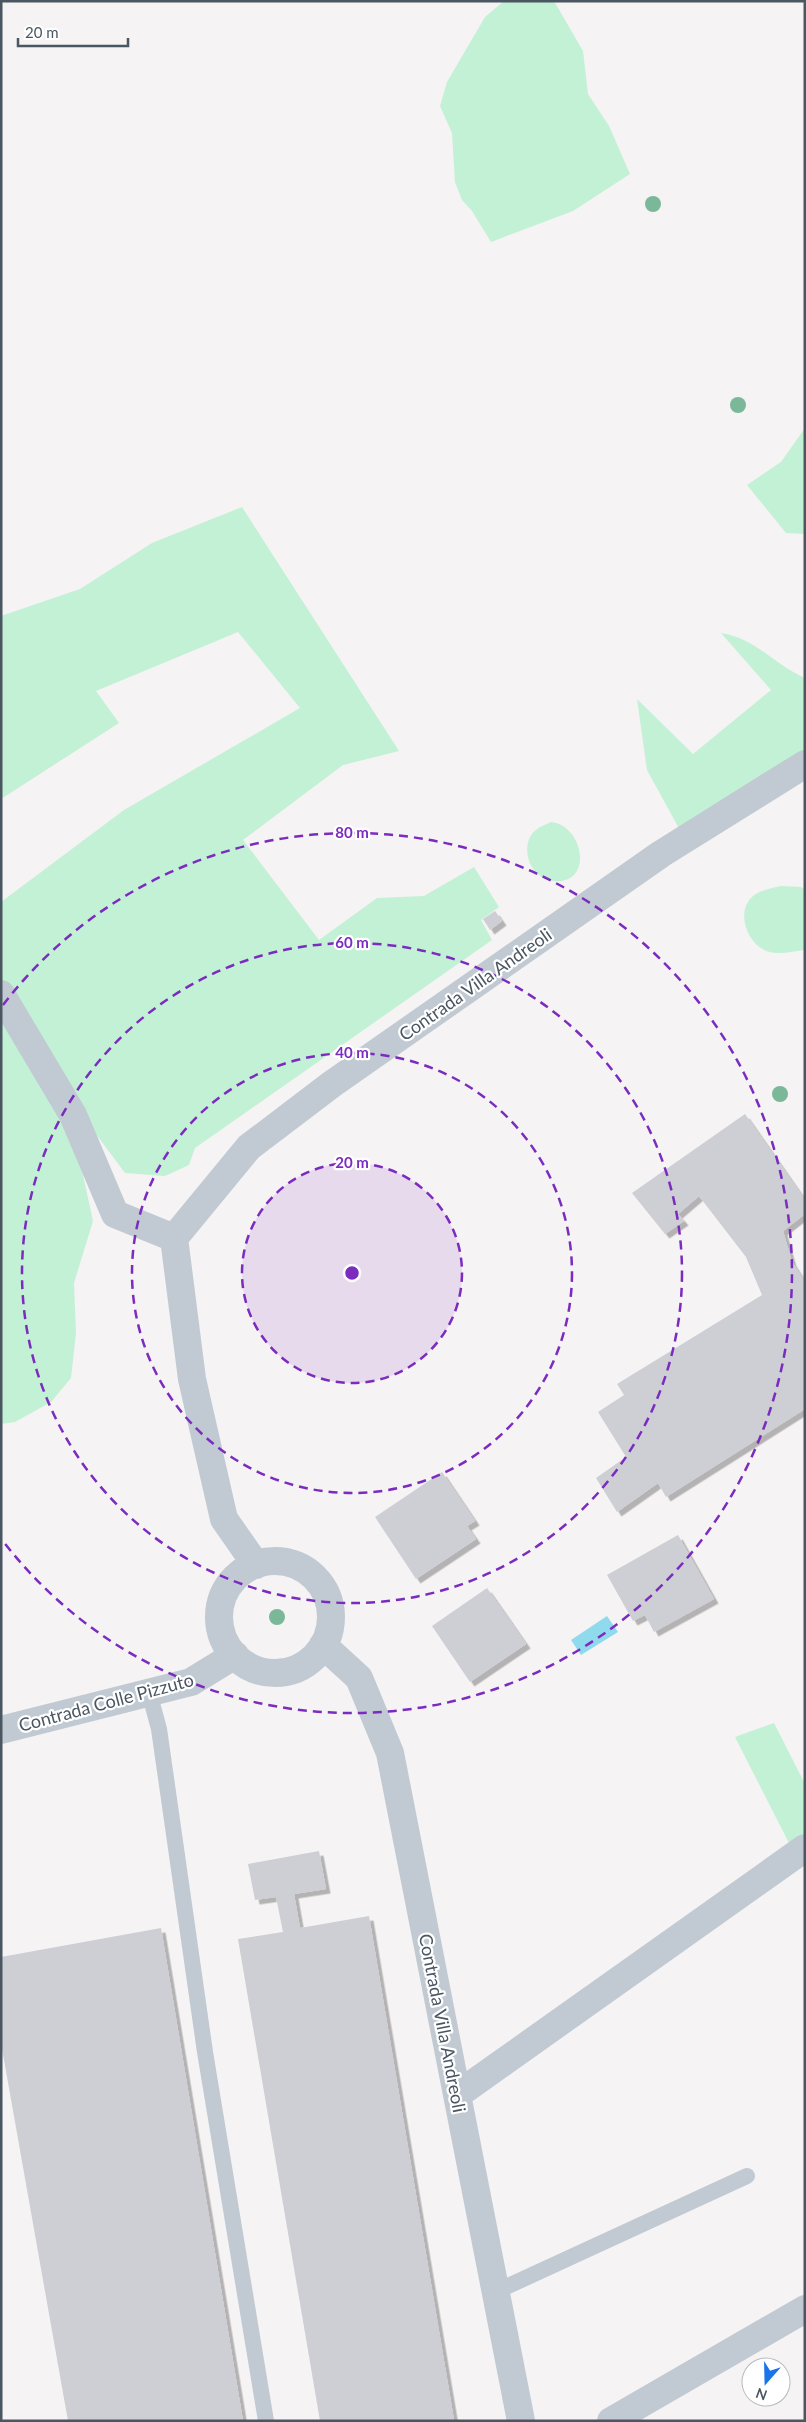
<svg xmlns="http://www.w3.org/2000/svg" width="806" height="2422" viewBox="0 0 806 2422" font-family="Lato,sans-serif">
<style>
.green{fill:#c3f1d5}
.water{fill:#90daee}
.building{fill:#cdcfd5;filter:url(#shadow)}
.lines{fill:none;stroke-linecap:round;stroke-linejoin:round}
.lane{stroke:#c1cad2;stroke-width:16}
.street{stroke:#c1cad2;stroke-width:28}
.tree{fill:#7bb799}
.ring{fill:none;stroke:#7b2cbf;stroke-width:2.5;stroke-dasharray:9 6}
.labels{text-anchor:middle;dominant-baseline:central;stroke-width:4.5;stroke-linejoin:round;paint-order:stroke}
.street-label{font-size:18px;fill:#4a5661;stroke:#fff}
.centre{fill:#7b2cbf;stroke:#fff;stroke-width:2.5}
.ring-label{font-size:15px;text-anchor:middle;font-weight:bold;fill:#7b2cbf;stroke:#fff;stroke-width:4.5;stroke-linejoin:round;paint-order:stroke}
</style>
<defs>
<filter id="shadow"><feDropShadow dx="4.5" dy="4.5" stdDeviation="0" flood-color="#0004"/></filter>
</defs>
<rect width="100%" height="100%" fill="#f5f3f3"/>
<!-- green -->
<path class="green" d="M504,1H554L583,51L588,94L609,126L630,174L573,211L491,242L472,211L462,200L455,182L452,133L440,106L447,82L485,17Z
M805,428V534L786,533L747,485L781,462Z
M242,507L399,751L343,765L243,840L319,940L377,898L424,896L474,867L499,907L481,920L492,940L195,1148L189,1165L165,1176L125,1173L96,1134L1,980V902L124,810L300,708L238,632L96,691L119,723L1,799V616L80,589L152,543Z
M721,633C757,639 773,664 805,678V754L681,832L647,770L637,699L693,754L771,690Z
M551,822C585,826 593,885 554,881C545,880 540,877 534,870C525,859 524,838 537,829C541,826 547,824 551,822Z
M781,886L801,887L805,890V950C795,951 780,955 770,952C748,947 735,913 752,897C760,890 772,888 781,886Z
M1,1015L78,1152L93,1221L74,1283L76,1333L71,1378L51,1402L15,1422L1,1424Z
M774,1723L805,1784V1839L791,1847L735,1737Z"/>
<!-- water -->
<path class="water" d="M607,1616L618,1632L581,1655L571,1640Z"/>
<!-- building -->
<path class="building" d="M495,911L502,921L490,930L483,919Z
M745,1114L805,1200V1214L783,1231L792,1262L805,1282V1409L666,1497L658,1483L617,1512L596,1478L626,1457L598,1412L624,1395L617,1384L762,1295L746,1257L699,1196L678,1214L684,1221L665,1234L632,1193Z
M442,1472L475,1521L467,1526L476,1539L416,1579L375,1517Z
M678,1535L714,1599L654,1632L645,1615L633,1621L607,1575Z
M487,1588L526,1644L470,1682L432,1626Z
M319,1851L326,1889L294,1894L300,1928L369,1916L454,2420L320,2421L238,1939L283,1932L276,1897L255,1900L248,1864Z
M161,1928L243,2421H68L1,2043V1957Z"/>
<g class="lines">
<!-- lane -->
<path class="lane" d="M149,1692L159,1729L205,2052L266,2421
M495,2292L747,2176"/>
<!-- street -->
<path class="street" d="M1,994L73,1115L115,1214L174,1238
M219 1617a56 56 0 1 1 112 0a56 56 0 1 1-112 0Z
M256,1565L224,1519L192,1379L174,1238L249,1147L332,1084L661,854L805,764
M323,1645L359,1678L390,1753L521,2421
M1,1730L191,1682L235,1655
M457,2095L805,1848
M611,2421L805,2309"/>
</g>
<!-- trees -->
<g class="tree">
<circle cx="653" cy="204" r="8"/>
<circle cx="738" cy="405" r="8"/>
<circle cx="780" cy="1094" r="8"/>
<circle cx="277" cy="1617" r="8"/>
</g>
<!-- distance rings -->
<circle cx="352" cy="1273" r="110" fill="#7b2cbf" fill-opacity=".12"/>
<g class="ring">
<circle cx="352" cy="1273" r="110"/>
<circle cx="352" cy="1273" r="220"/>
<circle cx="352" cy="1273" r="330"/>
<path d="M3 1005A440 440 0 1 1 3 1541"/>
</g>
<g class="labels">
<!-- street labels -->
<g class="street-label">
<text transform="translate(475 984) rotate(-35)">Contrada Villa Andreoli</text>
<text transform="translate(106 1702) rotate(-15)">Contrada Colle Pizzuto</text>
<text transform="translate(443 2023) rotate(79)">Contrada Villa Andreoli</text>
</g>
</g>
<circle cx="352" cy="1273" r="8" class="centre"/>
<g class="ring-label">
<text x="352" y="838">80 m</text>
<text x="352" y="948">60 m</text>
<text x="352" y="1058">40 m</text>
<text x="352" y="1168">20 m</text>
</g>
<!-- border -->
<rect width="806" height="2422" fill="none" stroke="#4a5661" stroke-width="5"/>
<!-- north arrow -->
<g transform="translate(766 2382) rotate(200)"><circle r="24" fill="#ffffff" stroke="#b7bbc0"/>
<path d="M0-4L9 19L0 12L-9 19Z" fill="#1a73e8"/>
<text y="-8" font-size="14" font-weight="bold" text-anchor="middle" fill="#4a5661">N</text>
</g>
<!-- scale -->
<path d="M18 38v8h110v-8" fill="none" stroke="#4a5661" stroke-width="2.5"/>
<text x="25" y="38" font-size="15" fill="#4a5661" stroke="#ffffff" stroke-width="4" paint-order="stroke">20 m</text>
</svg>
